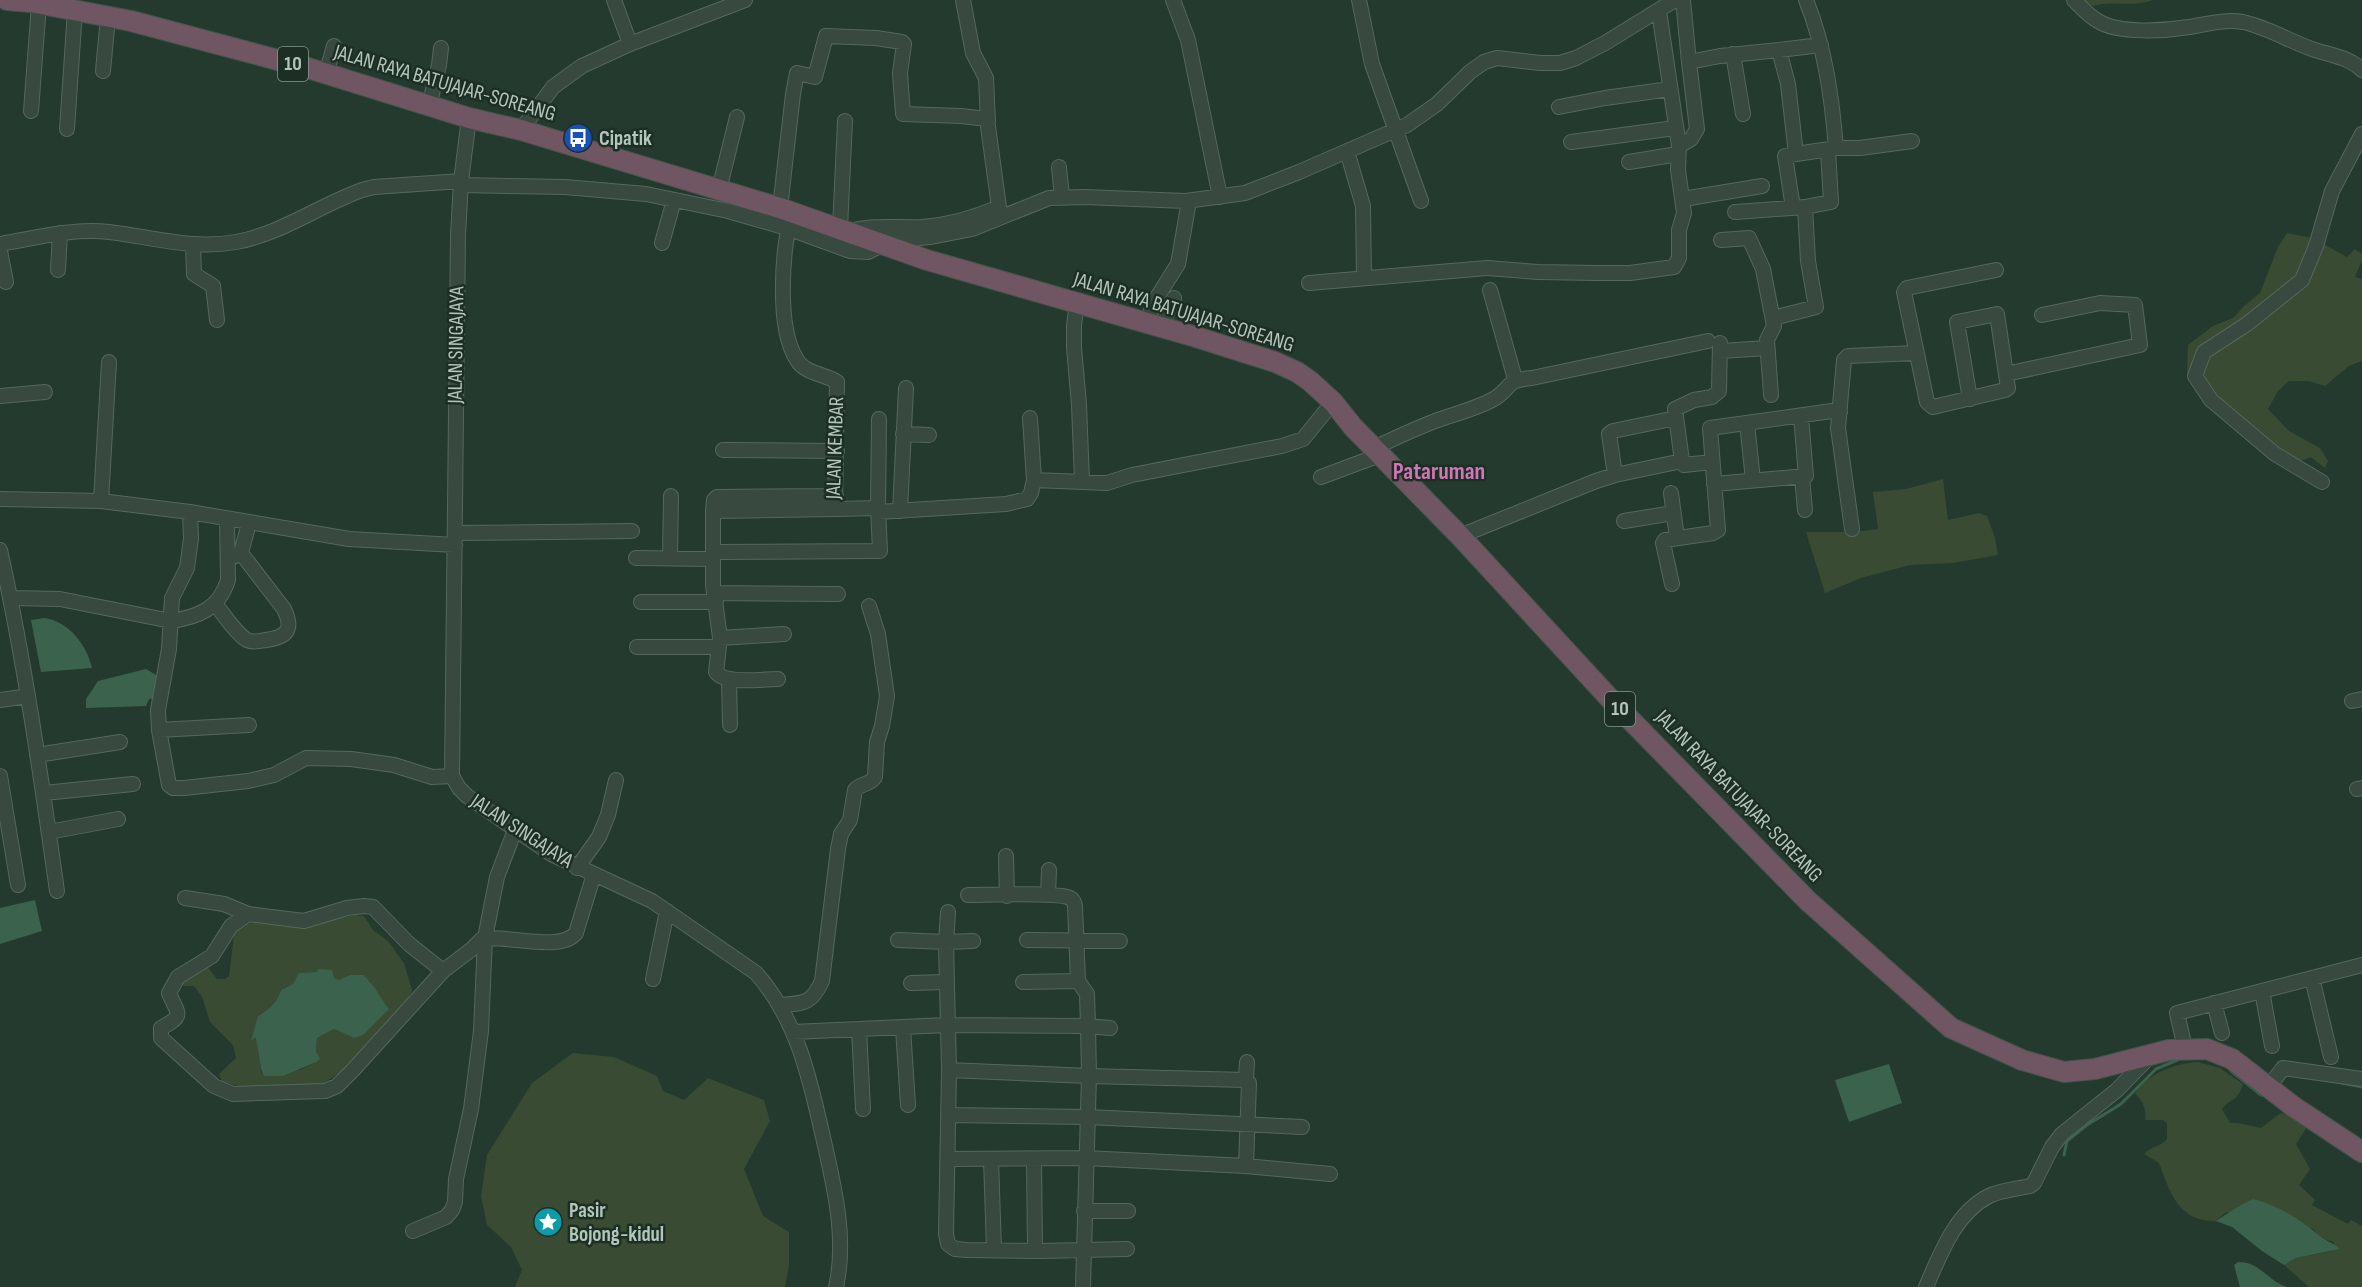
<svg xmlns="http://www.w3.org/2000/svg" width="2362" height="1287" viewBox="0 0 2362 1287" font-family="'Sofia Sans Condensed',sans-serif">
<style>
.green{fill:#394b33;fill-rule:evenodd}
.water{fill:#3b624c}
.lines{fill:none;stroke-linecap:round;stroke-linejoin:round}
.stream{stroke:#3b624c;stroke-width:3}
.minor-casing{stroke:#56685e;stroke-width:16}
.highway-casing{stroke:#43554b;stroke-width:22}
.minor{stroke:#384a40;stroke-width:14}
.highway{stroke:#705563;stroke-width:20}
.labels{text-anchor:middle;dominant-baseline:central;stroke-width:5;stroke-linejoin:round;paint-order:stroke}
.shield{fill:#1d2f25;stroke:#86998f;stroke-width:1.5}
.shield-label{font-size:20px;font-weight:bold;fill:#b3c6bc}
.street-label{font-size:21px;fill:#b3c6bc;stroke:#1d2f25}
.poi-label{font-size:21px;font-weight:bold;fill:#b3c6bc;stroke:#1d2f25;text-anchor:start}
.quarter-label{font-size:24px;font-weight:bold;fill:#d176b6;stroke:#1d2f25}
</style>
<rect width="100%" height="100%" fill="#243a2e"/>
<!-- green -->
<path class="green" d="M2081,0H2153C2132,8 2114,0 2093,6Z
M2287,233L2312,238L2347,257L2355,249L2362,254V260L2355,277L2362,279V361L2349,366L2325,386L2309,381H2289L2278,391L2268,409L2289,431L2320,448L2328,461L2325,468L2311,457L2299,462C2269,445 2216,412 2205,378L2187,374L2188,345L2213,326L2233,318L2244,306L2260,293L2278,247Z
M1943,479L1948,520L1979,513L1987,516L1995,538L1998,555L1953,563L1910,565L1861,578L1825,593L1806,532C1830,532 1855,533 1878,529L1873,492L1906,489Z
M356,915L364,916L373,930L388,941L404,963L412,990L409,999L381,1034L339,1073L316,1088L244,1087L222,1082L219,1074L236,1058L233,1045L210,1022L202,997L194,986H184L182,982L207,966L217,979H225L229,976L234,935L242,925L255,922L301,926ZM316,972L339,980L350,975L370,981L376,993L389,1009L354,1038L334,1029L317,1038L316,1051L319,1059L300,1070L261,1073L260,1048L255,1036L258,1016C269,1009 277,1003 281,990L293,984L300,973Z
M573,1053L614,1057L657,1076L663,1091L684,1100L708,1078L764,1100L770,1121L744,1169L763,1216L789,1232V1265L785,1287H515L522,1270L511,1247L487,1225L481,1196L487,1155L532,1083Z
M2198,1062L2220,1068L2243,1084C2237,1103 2231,1097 2222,1109L2230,1123H2238L2261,1128L2279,1114L2288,1112L2307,1127L2296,1144L2310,1169L2299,1185L2315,1200L2312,1205L2348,1224L2351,1220L2362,1226V1287H2309L2284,1265L2296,1258L2333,1251L2334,1242L2321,1238L2313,1229L2243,1204L2235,1211L2225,1213L2216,1221C2178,1222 2170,1192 2159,1163L2144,1154C2151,1146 2161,1147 2167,1139V1123L2163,1120H2145C2147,1108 2142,1101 2135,1093C2151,1072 2173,1064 2198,1062Z"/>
<!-- water -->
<path class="water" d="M45,618C69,622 87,645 92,668L41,672L31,620Z
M146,669L161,678L157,698L149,699L146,706L86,708V699L98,681Z
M35,900L42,931L0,944V908Z
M319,969L332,970L334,978L339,980L350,975H363C374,984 380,998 389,1009L363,1035L354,1038L334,1029L317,1038L316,1051L320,1059L316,1062L283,1076H264C259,1069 260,1049 255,1037L251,1041L258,1016C269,1009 277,1003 281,990L293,984L299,973L316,972Z
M1889,1064L1902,1103L1849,1122L1835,1080Z
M2253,1199C2278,1205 2301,1220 2320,1236C2326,1241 2334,1243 2340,1249L2296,1258L2284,1265L2262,1251L2232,1227L2216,1221C2228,1213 2240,1205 2253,1199Z
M2238,1262C2261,1262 2266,1280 2287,1287H2240L2234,1265Z"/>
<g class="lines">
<!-- stream -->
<path class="stream" d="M2231,1071L2261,1095L2266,1096
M2337,1082L2362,1087
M2064,1155L2067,1141L2087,1125L2121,1104L2156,1069L2182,1058"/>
<!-- minor casing -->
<g class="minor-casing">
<path id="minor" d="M614,0L630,44
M963,0L973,53L986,78L988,121
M1173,0L1188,40L1220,197
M1359,0L1372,64L1421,201
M1683,0L1689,62
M1806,0C1825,47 1832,98 1836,148H1860L1912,141
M2074,0C2081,7 2089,16 2098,21C2118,34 2165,31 2189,27C2207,24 2225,19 2243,22C2267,27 2289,41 2312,49C2329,55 2349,57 2362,70
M1659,11L1679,146
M1779,50L1821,45
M1733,54L1743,114
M103,71L108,17
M326,74L334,46
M429,106L439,65L441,48
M1559,107L1605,98L1670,89
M31,111L39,4
M469,118L461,181L458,235L452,776L459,788L467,796L551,854L652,901L756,973C797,1019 810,1079 823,1137C834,1186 847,1237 836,1287
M67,129L75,10
M521,130L553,87L582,66L630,44L745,0
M1571,142L1675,128
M1347,151L1363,206L1364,278
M1796,154L1836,148
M1629,162L1678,154
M1059,167L1062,197
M461,185L565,187L646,194L728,211L787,228L850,251L868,252L882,245
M719,190L737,117
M1683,199L1762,186
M780,208L793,94L797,73L815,77L826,36L876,38L902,42L904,44L900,73L903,114L961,116L987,119L999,207
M1735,212L1805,207L1831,202L1828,150
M840,228L845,121
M847,232C873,224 896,228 922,227C949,225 974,218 999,207L1001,214
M1721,240L1749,238L1763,269L1774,326L1767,340L1771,395
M881,241L931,237L972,229L1049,198L1084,197L1186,201L1245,193L1299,172L1407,125L1437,104L1470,72L1484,62L1497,58L1540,63H1560L1576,58L1605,43L1675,0
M662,243L674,200
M0,244C36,238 72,228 109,232C152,237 192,250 236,242C281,234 320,205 362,190L374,187L461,181
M193,244L194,274L213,286L217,320
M0,251L6,282
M58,270L60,233
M1309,283L1487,268L1538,272L1596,273H1630L1674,267L1679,258V230L1684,213L1678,170L1679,146L1691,139L1697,129L1689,62L1720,56L1779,50L1788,84L1796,154L1785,156L1793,208
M1490,290L1515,379
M1077,303L1074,325V347L1079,405L1082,481
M1773,318L1816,307L1808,261L1805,207
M1146,323L1156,299L1178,264L1189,201
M1161,327L1174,298
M1721,351L1767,348
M2006,374L2140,345L2135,305L2100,303L2042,315
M0,396L45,392
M1970,399L1957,322L1997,314L2008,388L2005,390L1933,407L1927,402L1904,292L1907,288L1996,270
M1747,423L1753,480
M903,434L929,435
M1374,448C1395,438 1416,428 1438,420C1455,414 1474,409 1490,401C1513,390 1502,380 1532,378L1708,341
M723,450L837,451
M1682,461L1684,465L1712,462
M1615,475L1609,434L1613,431L1676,418
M1321,477L1380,455
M1802,477L1805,510
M1034,480L1107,483L1132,475L1282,446L1303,439L1333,402
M2322,482L2275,454L2211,400L2195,376L2204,352L2247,324L2302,280L2316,246L2332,191L2362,134
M1714,484L1806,476L1801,416
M1671,493L1677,538
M0,499L101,501L190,512L349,539L455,545
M101,501L109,362
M835,509L878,508L879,419
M713,511L714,500L717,497L836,496
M900,511L906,388
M190,512L191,539L187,568L172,598L169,649L158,710L159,730L169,785L173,788H184L248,781L274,775L306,758L351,759L394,765L432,777L452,776
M878,512L1006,504L1027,499L1031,493L1034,480L1030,418
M1624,521L1673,513
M1852,529L1838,428L1844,360L1848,356L1916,353
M455,533L632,531
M1460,536L1596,481L1615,475L1682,461L1675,409L1694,400L1712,397L1719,391L1720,343
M0,550C25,663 41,777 57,891
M714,552L880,551L878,508
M235,556L241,553L249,523
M636,558L713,559
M670,558L671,496
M1672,584L1663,543L1665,540L1713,533L1718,530L1710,428L1832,411L1840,412
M715,593L838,594
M11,598L60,599L171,621C198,617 219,609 228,580L227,519
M641,602H716
M215,604C223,613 237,635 247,640C253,643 260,641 266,640C287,637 294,630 284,609L241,553
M720,638L784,634
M637,647H717
M778,679C762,679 725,685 716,672L720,638L713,585V511L835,509L837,382C826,374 805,374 797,360C776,328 782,249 792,213
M729,680L730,725
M0,700L28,696
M2352,701L2362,699
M159,730L249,725
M37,755L120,742
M0,776L18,885
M2357,789L2362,788
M44,793L133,784
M49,832L118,819
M1006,856L1007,896
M577,868L599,837L608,815L616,780
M968,895C986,895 1058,892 1070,898C1074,900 1074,902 1075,906L1078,981L1087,994L1088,1026L1110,1028
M1048,895L1049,870
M185,898L224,904L248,914L304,921L347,908L364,906L373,907L409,944L443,971
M948,912L946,942L949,1070L946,1234L948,1244L955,1249L967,1250L1040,1251L1127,1249
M248,914L231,926L212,956L178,977L169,993C178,1015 185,1015 161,1028V1038L214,1086L233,1094L325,1091L337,1086L353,1070L443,971L472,949L482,939C506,934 560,953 576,933L594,874
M898,940L946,942L973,941
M1027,940L1120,941
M2312,978L2331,1057
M653,979L667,911
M1023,982L1078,981
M911,983L947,982
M2262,991L2272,1046
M2214,1003L2222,1033
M780,1005C803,1003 811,1005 822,981L838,849L841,834L850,820L855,790C861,783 870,785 875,777L877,742L882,726L887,696L878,634L869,606
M903,1028L908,1105
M859,1029L863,1109
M793,1032L947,1025L1088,1026L1089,1076L1083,1287
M2185,1048L2177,1013L2362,965
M949,1070L1089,1076L1246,1080L1249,1083L1246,1166
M1246,1080L1247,1062
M2266,1086L2274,1080L2283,1068L2362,1079
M948,1115L1087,1117L1302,1127
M948,1159L1085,1158L1246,1166L1330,1174
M991,1159L994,1250
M1034,1159L1035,1251
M1084,1211H1128
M413,1231L446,1217L452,1210L455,1202L456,1179L471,1109L481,1031L485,938L497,877L515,830
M1926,1287C1940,1255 1955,1213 1989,1196C2001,1190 2017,1189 2030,1186L2034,1183L2052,1147L2062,1134L2117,1090L2150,1056"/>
</g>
<!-- highway casing -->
<g class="highway-casing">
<path id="highway" d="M7,0L31,2L131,21L308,68L469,118L521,130L780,208L927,260L1196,337L1275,362L1297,372L1310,381L1333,402L1353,427L1460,536L1613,702L1808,901L1951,1028L2022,1060L2064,1072L2095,1069L2169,1050L2207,1049L2232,1059L2294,1107L2362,1152"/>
</g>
<!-- minor -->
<use href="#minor" class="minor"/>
<!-- highway -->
<use href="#highway" class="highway"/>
</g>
<!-- icons -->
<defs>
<g id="bus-disc" transform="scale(1.5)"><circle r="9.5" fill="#1a4fb4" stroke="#1d2f25"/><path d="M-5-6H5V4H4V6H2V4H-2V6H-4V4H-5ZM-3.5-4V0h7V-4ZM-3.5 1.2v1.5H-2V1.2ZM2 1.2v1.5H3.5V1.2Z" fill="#fff"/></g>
<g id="sight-disc" transform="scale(1.5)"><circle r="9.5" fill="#0f9aa8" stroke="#1d2f25"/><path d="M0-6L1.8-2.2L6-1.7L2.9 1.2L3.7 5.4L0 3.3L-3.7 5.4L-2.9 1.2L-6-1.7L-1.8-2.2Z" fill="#fff"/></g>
</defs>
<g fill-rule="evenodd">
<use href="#bus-disc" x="578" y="138"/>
<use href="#sight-disc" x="548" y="1222"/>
</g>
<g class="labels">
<!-- shield labels -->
<g class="shield">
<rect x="278" y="47" width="30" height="34" rx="4.5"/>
<rect x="1605" y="692" width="30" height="34" rx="4.5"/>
</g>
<g class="shield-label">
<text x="293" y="64">10</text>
<text x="1620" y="709">10</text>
</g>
<!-- street labels -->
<g class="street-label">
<text transform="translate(445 83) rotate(16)">JALAN RAYA BATUJAJAR-SOREANG</text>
<text transform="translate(1184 312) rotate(17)">JALAN RAYA BATUJAJAR-SOREANG</text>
<text transform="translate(456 345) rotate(-89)">JALAN SINGAJAYA</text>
<text transform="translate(835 448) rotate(-88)">JALAN KEMBAR</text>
<text transform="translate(1739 796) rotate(46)">JALAN RAYA BATUJAJAR-SOREANG</text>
<text transform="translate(522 831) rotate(33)">JALAN SINGAJAYA</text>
</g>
<!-- poi labels -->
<g class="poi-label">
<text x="599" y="138">Cipatik</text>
<text x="569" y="1210">Pasir<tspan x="569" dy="24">Bojong-kidul</tspan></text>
</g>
<!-- quarter labels -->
<g class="quarter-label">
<text x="1439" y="471">Pataruman</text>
</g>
</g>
</svg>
